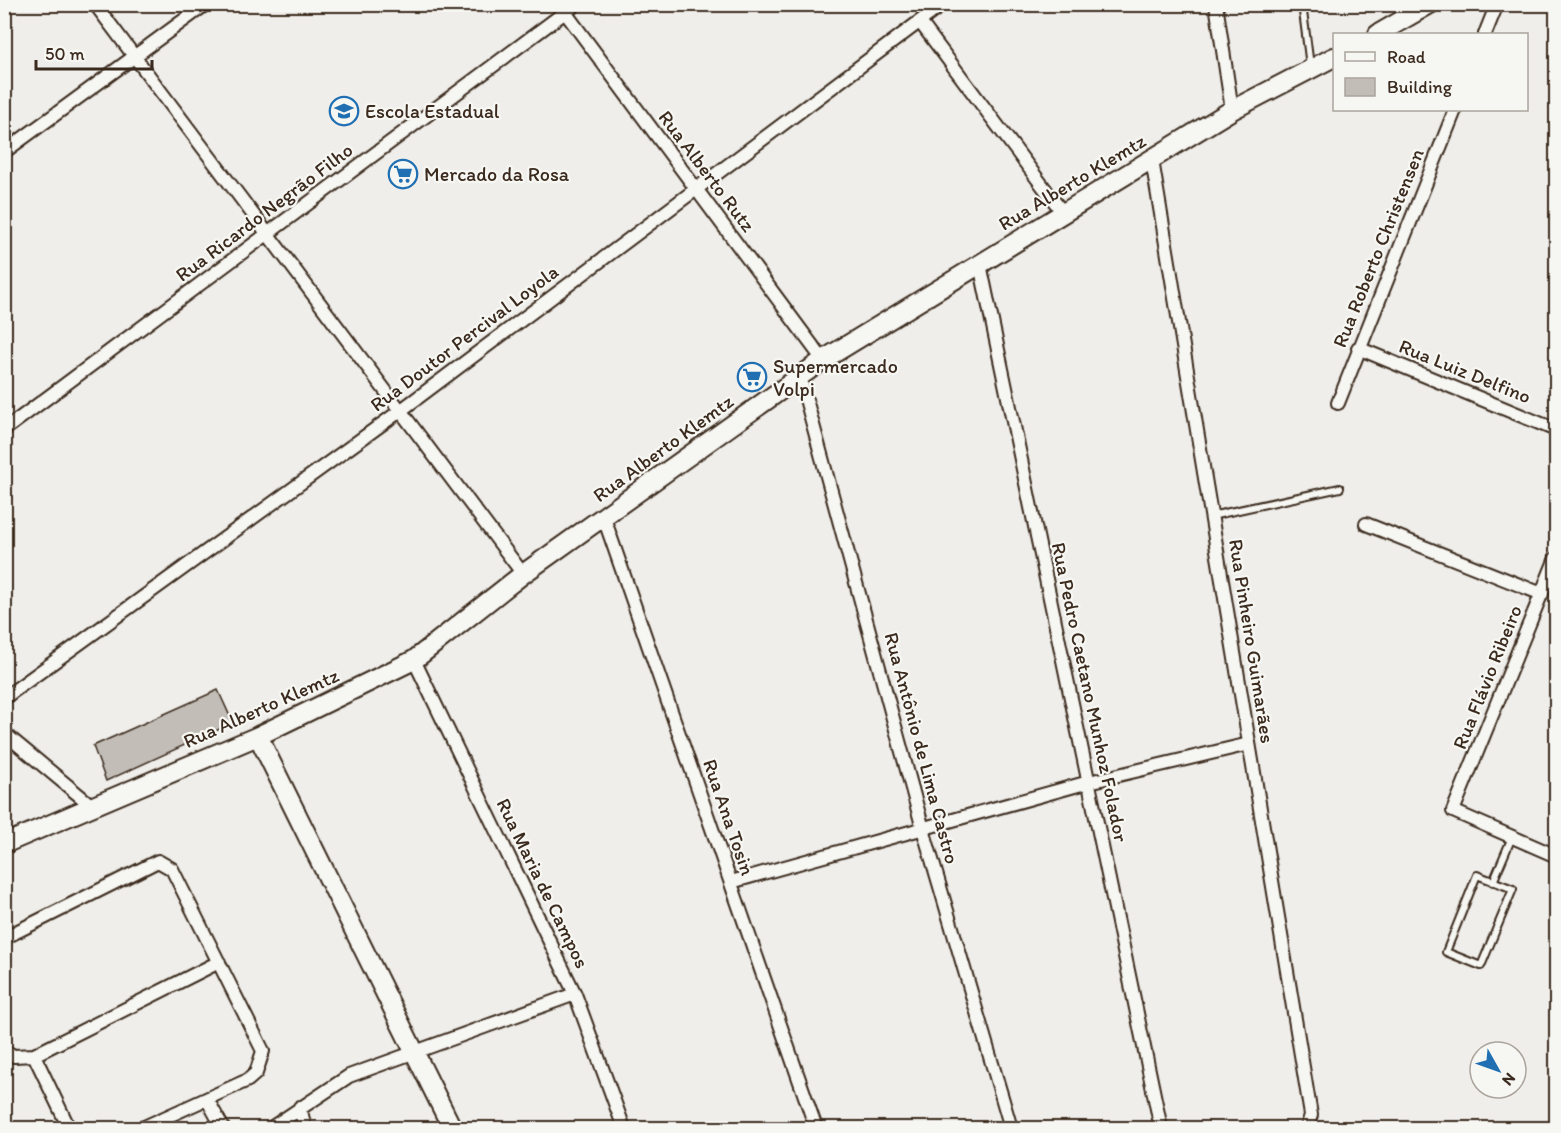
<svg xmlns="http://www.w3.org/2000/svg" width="1561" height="1133" viewBox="0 0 1561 1133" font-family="Itim,sans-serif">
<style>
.building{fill:#c2bdb7;stroke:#3b2a1e;stroke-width:1.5}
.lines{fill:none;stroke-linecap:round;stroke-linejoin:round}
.lane-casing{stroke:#3b2a1e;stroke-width:10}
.street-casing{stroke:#3b2a1e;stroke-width:16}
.secondary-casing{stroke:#3b2a1e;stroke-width:22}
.lane{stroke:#f6f6f2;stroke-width:6}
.street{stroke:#f6f6f2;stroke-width:12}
.secondary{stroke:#f6f6f2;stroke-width:18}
.labels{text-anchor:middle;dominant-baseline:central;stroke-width:4.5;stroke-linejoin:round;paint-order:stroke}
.poi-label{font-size:20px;fill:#3b2a1e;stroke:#f6f6f2;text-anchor:start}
.street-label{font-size:20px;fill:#3b2a1e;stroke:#f6f6f2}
</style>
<rect width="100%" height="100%" fill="#efeeea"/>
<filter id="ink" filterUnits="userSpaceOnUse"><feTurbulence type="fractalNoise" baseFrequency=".0167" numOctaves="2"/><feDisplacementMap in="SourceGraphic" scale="12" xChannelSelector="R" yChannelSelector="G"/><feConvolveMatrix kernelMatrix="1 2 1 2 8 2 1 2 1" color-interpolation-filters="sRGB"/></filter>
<g filter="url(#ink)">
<!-- building -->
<path class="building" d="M218,690L233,723L106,781L93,746Z"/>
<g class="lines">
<!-- lane casing -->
<g class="lane-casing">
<path id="lane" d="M1302,4L1310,66
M1211,516L1340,488
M1477,875L1513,889L1481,966L1446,952Z
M1493,882L1512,837"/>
</g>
<!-- street casing -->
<g class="street-casing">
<path id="street" d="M95,4L523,574
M559,4L823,360
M1216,4L1232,110
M1401,4L1403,21
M920,22L1063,213
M1485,34L1497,4
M4,152L206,4
M1152,160L1311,1115L1307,1128
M980,264L1161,1128
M1358,348L1556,430
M800,377L923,829L1011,1128
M1338,403L1455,110
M4,430L576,4
M604,518L816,1128
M1366,524L1542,594
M1556,558L1453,811L1556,856
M414,660L575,994L624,1128
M4,698L400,411L943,4
M4,733L92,806
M731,882L1089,782L1249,744
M4,938L158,861L172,869L263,1051L256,1073L248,1080L142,1128
M4,1051L14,1056L34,1055L219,962
M34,1055L69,1128
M207,1099L223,1128
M300,1107L305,1128
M271,1128L349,1076L575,994"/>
</g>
<!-- secondary casing -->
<g class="secondary-casing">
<path id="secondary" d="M1378,34L1430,4
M258,736L452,1128
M4,844L258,736L414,660L523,574L823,360L1232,110L1334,57"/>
</g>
<!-- lane -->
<use href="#lane" class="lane"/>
<!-- street -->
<use href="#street" class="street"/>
<!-- secondary -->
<use href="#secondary" class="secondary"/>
</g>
</g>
<!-- icons -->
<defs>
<g id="school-ring" transform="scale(1.5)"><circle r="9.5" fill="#f6f6f2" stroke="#1f6fb2" stroke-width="1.5"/><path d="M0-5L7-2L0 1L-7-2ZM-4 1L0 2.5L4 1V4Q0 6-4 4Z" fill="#1f6fb2"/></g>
<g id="supermarket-ring" transform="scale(1.5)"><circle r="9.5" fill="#f6f6f2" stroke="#1f6fb2" stroke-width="1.5"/><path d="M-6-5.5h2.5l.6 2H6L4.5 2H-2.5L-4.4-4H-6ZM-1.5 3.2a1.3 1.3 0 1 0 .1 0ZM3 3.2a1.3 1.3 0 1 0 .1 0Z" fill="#1f6fb2"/></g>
</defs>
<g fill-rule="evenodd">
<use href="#school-ring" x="344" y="111"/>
<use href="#supermarket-ring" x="403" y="174"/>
<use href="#supermarket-ring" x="752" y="377"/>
</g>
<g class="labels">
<!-- poi labels -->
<g class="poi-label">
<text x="365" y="111">Escola Estadual</text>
<text x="424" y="174">Mercado da Rosa</text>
<text x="773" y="366">Supermercado<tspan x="773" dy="23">Volpi</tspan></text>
</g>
<!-- street labels -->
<g class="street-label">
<text transform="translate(707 171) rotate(53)">Rua Alberto Rutz</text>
<text transform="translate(1072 182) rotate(-31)">Rua Alberto Klemtz</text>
<text transform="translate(264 212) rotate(-37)">Rua Ricardo Negrão Filho</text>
<text transform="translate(1378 248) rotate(-68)">Rua Roberto Christensen</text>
<text transform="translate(464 338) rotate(-37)">Rua Doutor Percival Loyola</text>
<text transform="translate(1465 371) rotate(22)">Rua Luiz Delfino</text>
<text transform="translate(663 448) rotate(-36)">Rua Alberto Klemtz</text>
<text transform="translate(1252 641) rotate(81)">Rua Pinheiro Guimarães</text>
<text transform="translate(1487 677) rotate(-68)">Rua Flávio Ribeiro</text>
<text transform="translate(1090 692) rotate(78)">Rua Pedro Caetano Munhoz Folador</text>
<text transform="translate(261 708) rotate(-24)">Rua Alberto Klemtz</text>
<text transform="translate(922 748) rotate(75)">Rua Antônio de Lima Castro</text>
<text transform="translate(729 817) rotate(71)">Rua Ana Tosin</text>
<text transform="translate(543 883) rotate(64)">Rua Maria de Campos</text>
</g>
</g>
<!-- margin -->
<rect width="1561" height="1133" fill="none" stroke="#f6f6f2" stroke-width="24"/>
<rect x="12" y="12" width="1537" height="1109" fill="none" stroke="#3b2a1e" stroke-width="2" filter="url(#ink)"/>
<!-- legend -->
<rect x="1333" y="33" width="195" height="78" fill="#f6f6f2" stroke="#aba49d" stroke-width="1.5"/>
<rect x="1345" y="52" width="30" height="9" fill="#f6f6f2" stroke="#aba49d" stroke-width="1.5"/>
<text x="1387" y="63" font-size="18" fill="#3b2a1e">Road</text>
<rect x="1345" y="78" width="30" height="18" fill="#c2bdb7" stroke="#aba49d" stroke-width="1.5"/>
<text x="1387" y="93" font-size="18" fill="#3b2a1e">Building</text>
<!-- north arrow -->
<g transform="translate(1498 1070) rotate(130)"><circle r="28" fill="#f6f6f2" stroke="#aba49d" stroke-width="1.5"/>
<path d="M0-4.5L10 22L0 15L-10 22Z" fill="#1f6fb2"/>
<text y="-9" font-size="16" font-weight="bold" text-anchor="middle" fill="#3b2a1e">N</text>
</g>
<!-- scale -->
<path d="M36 60v9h116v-9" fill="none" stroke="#3b2a1e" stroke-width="3"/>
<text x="45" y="60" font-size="18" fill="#3b2a1e" stroke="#f6f6f2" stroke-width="4.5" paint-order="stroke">50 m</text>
</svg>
